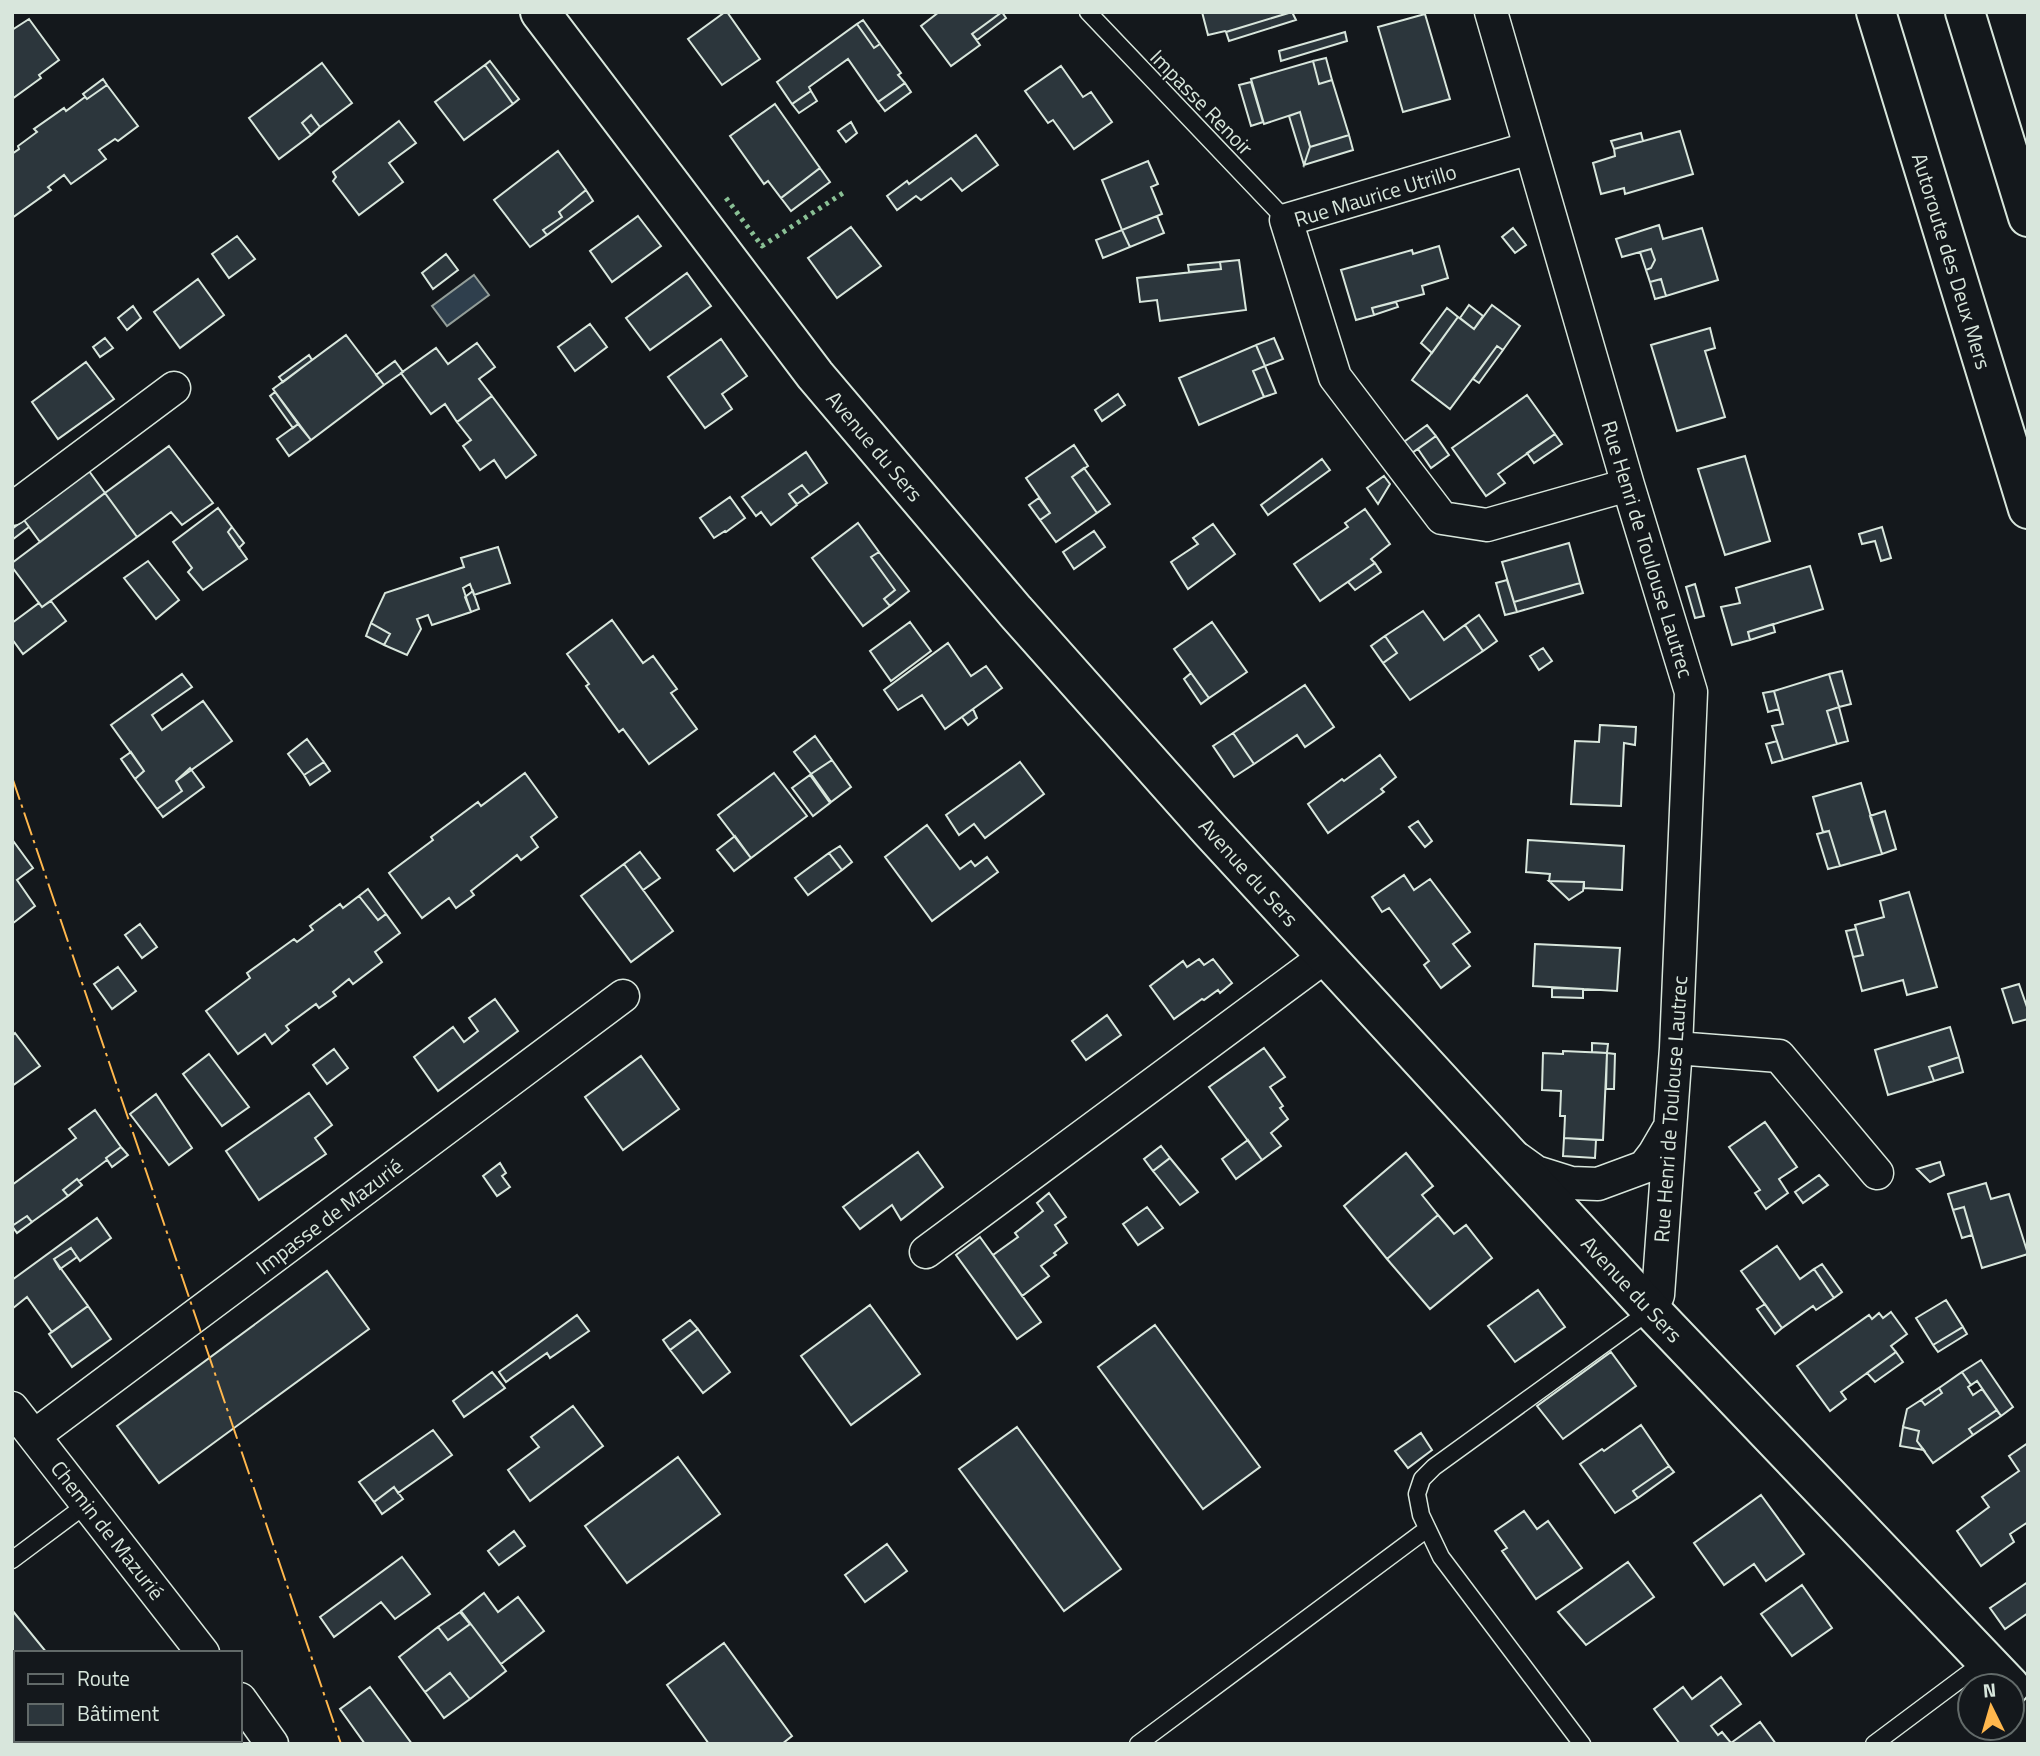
<svg xmlns="http://www.w3.org/2000/svg" width="2040" height="1756" viewBox="0 0 2040 1756" font-family="'Titillium Web',sans-serif">
<style>
.water{fill:#2f3f4d;stroke:#939e99;stroke-width:2}
.building{fill:#2c363c;stroke:#d8e6dc;stroke-width:2}
.lines{fill:none;stroke-linecap:round;stroke-linejoin:round}
.service-casing{stroke:#d8e6dc;stroke-width:19}
.minor-casing{stroke:#d8e6dc;stroke-width:35}
.tertiary-casing{stroke:#d8e6dc;stroke-width:42}
.motorway-casing{stroke:#d8e6dc;stroke-width:42}
.service{stroke:#14181c;stroke-width:16}
.minor{stroke:#14181c;stroke-width:32}
.tertiary{stroke:#14181c;stroke-width:38}
.motorway{stroke:#14181c;stroke-width:38}
.hedge{stroke:#8ac095;stroke-width:5;stroke-dasharray:3.5 5;stroke-linecap:butt}
.power{stroke:#ffb74d;stroke-width:2;stroke-dasharray:24 5 3.5 5;stroke-linecap:butt}
.labels{text-anchor:middle;dominant-baseline:central;stroke-width:5;stroke-linejoin:round;paint-order:stroke}
.street-label{font-size:21px;fill:#d8e6dc;stroke:#14181c}
</style>
<rect width="100%" height="100%" fill="#14181c"/>
<!-- water -->
<path class="water" d="M474,275L489,295L447,326L432,306Z"/>
<!-- building -->
<path class="building" d="M725,12H727L760,59L722,85L688,39Z
M939,12H1002L972,34L980,45L951,66L921,26Z
M1002,12L1006,18L977,40L972,34Z
M1202,12H1292L1226,32L1225,31L1208,35Z
M1292,12L1296,20L1229,41L1226,32Z
M1425,14L1450,99L1403,112L1378,27Z
M29,19L59,60L39,75L41,78L12,99V30Z
M863,20L880,44L874,48L857,24Z
M857,24L874,48L880,44L901,73L898,75L905,83L878,102L848,59L809,87L811,91L792,104L777,82Z
M1345,32L1347,41L1281,61L1279,51Z
M1326,58L1332,80L1319,84L1313,61Z
M490,61L519,99L513,104L485,65Z
M1313,61L1319,84L1332,80L1349,135L1310,147L1300,112L1264,124L1251,79Z
M322,63L352,103L320,127L311,115L302,123L311,135L279,159L249,118Z
M485,65L513,104L464,140L435,102Z
M1061,66L1083,97L1091,92L1112,122L1074,149L1053,120L1048,123L1025,91Z
M103,79L107,85L87,99L83,94Z
M1251,82L1263,122L1251,126L1239,85Z
M905,83L911,92L885,111L878,102Z
M107,85L138,126L118,141L115,139L99,150L106,159L71,184L64,175L48,187L51,190L12,218V154L19,149L18,146L37,132L34,129L64,108L66,111L85,97L87,99Z
M811,91L817,101L799,113L792,104Z
M775,104L820,168L781,198L768,181L764,184L730,136Z
M1300,112L1310,147L1304,165L1289,116Z
M311,115L320,127L311,135L302,123Z
M399,121L416,143L389,163L403,182L359,215L333,181L336,177L333,172Z
M851,122L857,133L846,142L838,131Z
M1680,131L1693,174L1625,194L1624,188L1601,194L1593,163L1615,156L1614,149Z
M1641,133L1643,141L1614,149L1611,141Z
M976,135L998,165L962,191L951,178L921,200L916,196L897,210L887,196L907,181L909,184Z
M1349,135L1353,150L1304,165L1310,147Z
M558,151L586,190L559,212L562,217L543,230L547,235L530,247L494,200Z
M1148,161L1158,184L1151,187L1162,214L1122,230L1102,180Z
M820,168L830,182L791,211L781,198Z
M586,190L593,201L547,235L543,230L562,217L559,212Z
M638,216L661,246L612,282L590,251Z
M1157,216L1164,233L1130,247L1122,230Z
M1659,225L1663,239L1702,228L1718,280L1666,296L1661,279L1650,282L1646,270L1651,268L1655,260L1651,249L1622,257L1616,239Z
M851,227L881,266L837,298L808,258Z
M1513,228L1526,245L1515,253L1502,237Z
M1122,230L1130,247L1103,258L1096,240Z
M237,236L255,259L229,278L212,254Z
M1439,246L1448,278L1422,286L1424,294L1372,308L1374,315L1356,320L1341,270L1412,250L1413,254Z
M1651,249L1655,260L1651,268L1646,270L1640,252Z
M446,254L458,270L433,289L422,273Z
M1239,260L1246,310L1160,321L1157,300L1140,302L1137,278L1221,269L1220,262Z
M1220,262L1221,269L1189,272L1188,265Z
M687,273L711,306L650,350L626,318Z
M198,279L224,315L180,348L154,312Z
M1661,279L1666,296L1655,299L1650,282Z
M1396,302L1398,307L1374,315L1372,308Z
M1469,305L1483,316L1474,329L1460,318Z
M1492,305L1520,326L1503,350L1497,346L1450,409L1412,380L1458,317L1474,329Z
M133,306L141,318L127,330L118,318Z
M1447,308L1458,317L1432,353L1421,343Z
M590,324L607,347L575,371L558,347Z
M1710,328L1715,348L1705,351L1725,417L1677,431L1651,345Z
M346,335L384,385L311,440L273,389Z
M105,338L113,348L100,357L93,347Z
M1274,338L1283,359L1265,366L1256,345Z
M721,339L747,376L722,394L732,409L705,428L668,377Z
M477,343L495,367L479,379L492,396L457,422L445,404L431,414L401,373L436,348L448,364Z
M1256,345L1265,366L1253,371L1264,397L1199,425L1179,378Z
M1497,346L1503,350L1479,383L1473,379Z
M309,355L312,360L283,382L279,377Z
M395,361L403,372L384,385L376,375Z
M86,362L114,399L58,439L32,402Z
M1265,366L1276,393L1264,397L1253,371Z
M275,392L298,424L293,428L270,396Z
M1118,394L1125,405L1102,421L1095,410Z
M1527,395L1555,434L1498,474L1505,483L1486,496L1452,448Z
M492,396L536,455L506,478L494,460L480,470L463,446L471,440L457,422Z
M298,424L311,440L289,456L277,439Z
M1427,425L1436,436L1409,455L1401,444Z
M1555,434L1562,444L1534,463L1527,453Z
M1436,436L1449,455L1431,468L1418,449Z
M1074,445L1088,466L1072,477L1097,513L1056,542L1040,520L1050,513L1026,478Z
M169,446L213,503L182,525L171,512L137,537L105,493Z
M806,452L827,483L810,495L802,485L789,494L797,505L771,525L761,512L756,516L742,497Z
M1745,456L1770,541L1725,555L1698,469Z
M1322,459L1330,470L1268,515L1261,505Z
M1084,468L1110,504L1097,513L1072,477Z
M89,471L105,493L40,542L24,520Z
M1384,476L1390,484L1378,504L1367,488Z
M802,485L810,495L797,504L789,494Z
M105,493L137,537L42,607L12,567V563Z
M730,497L745,518L726,532L725,531L714,538L700,518Z
M1039,498L1050,513L1040,520L1029,505Z
M218,508L232,527L228,532L247,559L203,590L188,572L192,568L173,542Z
M1365,509L1390,544L1371,559L1375,563L1320,601L1294,564L1348,527L1345,523Z
M24,520L29,527L12,540V529Z
M858,523L879,552L871,557L895,590L884,599L890,606L863,626L812,558Z
M1213,524L1235,554L1188,589L1171,562L1198,544L1193,538Z
M232,527L244,543L239,548L228,532Z
M1882,527L1891,558L1881,561L1875,541L1862,544L1859,534Z
M1094,531L1105,547L1074,569L1063,552Z
M1569,543L1580,583L1514,602L1502,562Z
M498,547L510,583L474,595L470,584L463,588L471,612L432,625L428,615L417,619L421,629L407,655L384,645L390,634L371,623L385,593L464,567L461,558Z
M879,552L909,591L890,606L884,599L895,590L871,557Z
M148,561L179,600L156,619L124,578Z
M1375,563L1381,572L1355,590L1348,582Z
M1810,566L1823,609L1748,632L1750,640L1732,645L1721,607L1740,603L1736,588Z
M1507,580L1517,612L1505,615L1496,583Z
M1580,583L1583,593L1517,612L1514,602Z
M1695,584L1704,616L1695,618L1686,587Z
M473,591L479,609L471,612L465,597Z
M51,601L66,621L23,654L12,639V623L39,603L42,607Z
M1423,611L1444,640L1465,625L1483,651L1410,700L1383,663L1397,653L1385,636Z
M1479,615L1497,641L1483,651L1465,625Z
M612,620L643,663L653,656L677,689L671,693L697,729L649,764L623,729L619,732L586,686L589,684L567,654Z
M910,622L931,651L891,681L870,651Z
M1212,622L1247,672L1209,698L1174,649Z
M371,623L390,634L384,645L366,636Z
M1773,624L1775,632L1750,640L1748,632Z
M1385,636L1397,653L1383,663L1371,646Z
M948,643L971,676L986,666L1002,688L945,729L922,695L898,710L884,690Z
M1543,648L1552,661L1539,670L1530,656Z
M1842,671L1851,704L1839,707L1829,674Z
M1191,673L1209,698L1201,704L1184,679Z
M182,674L192,687L152,715L162,730L203,701L232,741L176,781L182,791L157,809L135,779L144,771L111,725Z
M1829,674L1839,707L1827,711L1837,744L1783,760L1772,726L1783,724L1774,691Z
M1305,685L1334,727L1305,747L1297,735L1254,764L1233,733Z
M1774,691L1779,709L1768,712L1763,693Z
M1839,707L1848,741L1837,744L1827,711Z
M973,709L977,718L968,725L962,717Z
M1600,725L1636,727L1635,745L1624,743L1621,806L1571,804L1575,741L1599,742Z
M1233,733L1254,764L1234,777L1213,746Z
M815,736L832,760L811,774L794,752Z
M307,739L324,762L304,775L288,754Z
M1777,741L1783,760L1772,763L1766,744Z
M131,752L144,771L135,779L121,759Z
M1380,755L1396,777L1381,789L1384,792L1328,833L1308,804L1342,779L1344,781Z
M832,760L851,787L831,802L811,774Z
M324,762L330,771L310,785L304,775Z
M1020,762L1044,794L985,838L974,824L959,835L946,815Z
M190,768L204,787L163,817L157,809L182,791L176,781Z
M525,773L557,817L531,837L538,847L521,860L517,855L471,891L474,895L456,908L449,898L422,918L389,873L433,840L431,837L478,802L481,806Z
M774,773L807,816L751,858L718,815Z
M810,775L830,803L813,816L792,788Z
M1861,783L1882,854L1840,866L1829,831L1823,832L1813,797Z
M1885,811L1896,849L1882,854L1870,816Z
M1418,821L1432,841L1425,847L1409,827Z
M927,825L960,869L971,861L975,866L987,857L998,872L932,921L885,857Z
M1829,831L1840,866L1828,869L1817,834Z
M735,836L751,858L734,871L717,850Z
M1528,840L1624,846L1622,890L1584,888V882L1549,881L1550,874L1526,872Z
M14,842L33,868L17,880L35,906L12,924V844Z
M840,846L852,862L842,870L829,853Z
M640,852L660,878L643,890L624,864Z
M829,853L842,870L808,895L795,878Z
M624,864L673,931L631,962L581,896Z
M1404,875L1414,890L1430,879L1470,932L1453,944L1470,966L1441,988L1424,965L1429,961L1389,908L1382,912L1372,897Z
M1549,881L1584,882L1583,891L1569,900Z
M368,889L386,914L378,920L359,896Z
M1909,892L1937,987L1907,995L1903,980L1862,991L1853,957L1863,955L1855,925L1884,917L1880,901Z
M359,896L378,920L386,914L400,933L375,952L382,962L353,984L349,979L333,992L336,996L319,1008L316,1004L286,1026L289,1030L272,1044L265,1034L238,1054L206,1011L250,978L247,973L294,939L297,942L313,930L310,926L340,904L343,908Z
M140,924L157,947L142,958L125,935Z
M1856,929L1863,955L1853,957L1846,931Z
M1535,944L1620,948L1617,991L1533,986Z
M1199,959L1204,965L1213,959L1232,983L1220,993L1218,990L1204,1000L1202,999L1174,1019L1150,986L1183,961L1187,967Z
M118,967L136,991L112,1009L94,984Z
M2019,984L2028,1010V1019L2013,1023L2002,989Z
M1552,988L1583,989V998L1552,997Z
M495,999L518,1031L438,1091L414,1057L453,1027L464,1042L478,1031L469,1018Z
M1107,1015L1121,1035L1086,1060L1072,1041Z
M1950,1027L1959,1057L1929,1067L1934,1081L1888,1095L1875,1050Z
M15,1033L40,1066L12,1086V1036Z
M1592,1043L1608,1044L1607,1053L1592,1052Z
M1264,1048L1285,1077L1270,1087L1283,1106L1280,1108L1288,1119L1271,1133L1281,1146L1262,1160L1209,1087Z
M334,1049L348,1068L327,1084L313,1065Z
M1563,1051L1607,1053L1603,1140L1564,1138L1565,1116H1560L1561,1091L1542,1090L1543,1053L1563,1054Z
M1607,1053L1615,1054L1614,1089H1606Z
M209,1054L249,1107L222,1126L183,1074Z
M641,1056L679,1109L623,1150L585,1097Z
M1959,1057L1963,1072L1934,1081L1929,1067Z
M309,1093L332,1125L315,1138L326,1154L259,1200L226,1151Z
M156,1094L192,1148L169,1165L130,1114Z
M95,1110L121,1147L106,1158L107,1160L79,1181L77,1179L63,1190L68,1196L32,1222L27,1216L12,1226V1185L76,1138L69,1129Z
M1765,1122L1797,1167L1779,1179L1788,1193L1766,1209L1755,1193L1760,1190L1729,1147Z
M1564,1138L1596,1140L1595,1158L1563,1156Z
M1248,1140L1262,1160L1236,1179L1222,1159Z
M1161,1146L1170,1158L1153,1171L1144,1159Z
M121,1147L128,1155L112,1167L106,1158Z
M918,1152L943,1187L901,1220L892,1205L860,1229L843,1207Z
M1406,1153L1433,1186L1422,1195L1438,1215L1387,1259L1344,1206Z
M1170,1158L1198,1192L1180,1205L1153,1171Z
M1940,1162L1944,1175L1930,1182L1917,1169Z
M500,1163L506,1173L502,1176L510,1187L497,1196L483,1176Z
M1819,1175L1828,1185L1803,1203L1795,1192Z
M77,1179L82,1185L68,1196L63,1190Z
M1986,1183L1991,1199L2009,1194L2028,1254L1982,1268L1964,1207L1953,1210L1948,1194Z
M1049,1193L1066,1217L1055,1225L1067,1243L1054,1253L1056,1255L1041,1266L1049,1276L1022,1296L993,1255L1018,1237L1015,1233L1043,1211L1037,1203Z
M1147,1207L1163,1228L1138,1245L1123,1224Z
M1964,1207L1972,1235L1962,1238L1953,1210Z
M1438,1215L1454,1234L1466,1225L1492,1258L1430,1309L1387,1259Z
M27,1216L32,1222L17,1233L12,1226Z
M97,1218L111,1238L80,1261L71,1248L54,1259L88,1306L52,1332L27,1297L12,1309V1280Z
M980,1237L1041,1322L1017,1339L956,1255Z
M1777,1246L1800,1279L1814,1269L1834,1298L1816,1310L1813,1306L1782,1328L1741,1271Z
M71,1248L77,1257L60,1269L54,1259Z
M1822,1264L1842,1292L1834,1298L1814,1269Z
M327,1271L369,1329L159,1483L117,1426Z
M1538,1290L1565,1327L1515,1362L1488,1326Z
M1946,1300L1963,1327L1933,1345L1916,1318Z
M1765,1304L1782,1328L1775,1334L1757,1309Z
M870,1305L920,1374L851,1425L801,1356Z
M88,1306L111,1339L72,1367L49,1334Z
M1891,1312L1907,1334L1891,1346L1896,1352L1841,1392L1846,1399L1830,1411L1797,1366L1869,1315L1872,1319L1879,1313L1883,1318Z
M577,1315L589,1331L550,1358L547,1353L506,1382L499,1372Z
M690,1320L698,1329L670,1350L663,1340Z
M1155,1325L1260,1467L1203,1509L1098,1367Z
M1963,1327L1967,1334L1938,1352L1933,1345Z
M698,1329L730,1372L703,1393L670,1350Z
M1611,1352L1636,1386L1563,1439L1537,1406Z
M1896,1352L1903,1362L1875,1382L1867,1373Z
M1981,1360L2013,1407L2001,1416L1977,1381L1971,1385L1962,1372Z
M492,1372L505,1388L464,1417L453,1401Z
M1962,1372L1971,1385L1968,1387L1973,1395L1982,1389L1997,1410L1969,1429L1973,1435L1933,1463L1917,1441L1919,1431L1903,1427L1907,1409L1921,1400L1925,1405L1942,1393L1939,1388Z
M1939,1388L1942,1393L1925,1405L1921,1400Z
M573,1406L603,1446L530,1501L508,1470L539,1447L531,1437Z
M1997,1410L2001,1416L1973,1435L1969,1429Z
M1641,1425L1669,1466L1633,1491L1638,1498L1615,1513L1580,1464L1602,1449L1604,1451Z
M1017,1427L1121,1569L1064,1611L959,1469Z
M1903,1427L1919,1431L1917,1441L1924,1450L1900,1446Z
M433,1430L452,1455L398,1493L394,1487L374,1502L359,1482Z
M1421,1433L1432,1450L1408,1468L1395,1451Z
M2028,1443V1522L2010,1534L2014,1542L1981,1566L1957,1531L1989,1507L1982,1497L2019,1471L2009,1456Z
M678,1457L720,1514L627,1583L585,1526Z
M1669,1466L1674,1472L1638,1498L1633,1491Z
M394,1487L403,1499L382,1514L374,1502Z
M1761,1495L1804,1554L1766,1581L1754,1564L1724,1585L1694,1543Z
M1524,1511L1537,1529L1548,1521L1582,1568L1536,1599L1502,1551L1507,1548L1495,1531Z
M514,1531L525,1546L499,1565L488,1551Z
M887,1544L907,1571L865,1602L845,1575Z
M402,1557L430,1594L395,1619L381,1602L334,1637L320,1617Z
M1628,1562L1654,1597L1586,1645L1558,1612Z
M2028,1582V1613L2005,1629L1990,1608Z
M1802,1585L1832,1628L1792,1656L1761,1614Z
M484,1593L498,1612L518,1597L544,1631L501,1664L461,1611Z
M12,1610L47,1653H16V1740H124L120,1744H12Z
M461,1611L506,1671L470,1699L450,1673L425,1692L399,1657L438,1627L448,1640L470,1624Z
M460,1612L470,1624L448,1640L438,1627Z
M724,1643L792,1736L782,1744H709L667,1685Z
M450,1673L470,1699L444,1718L425,1692Z
M1721,1677L1741,1704L1711,1726L1718,1735L1722,1732L1731,1743L1760,1722L1776,1744H1680L1654,1709L1683,1687L1692,1699Z
M370,1687L412,1744H365L340,1709Z"/>
<g class="lines">
<!-- service casing -->
<g class="service-casing">
<path id="service" d="M1088,12L1286,220
M12,1560L87,1504
M1138,1744L1427,1529
M1582,1744L1441,1557L1421,1515L1417,1494L1422,1479L1434,1467L1651,1310
M1874,1744L1985,1661"/>
</g>
<!-- minor casing -->
<g class="minor-casing">
<path id="minor" d="M1491,12L1628,485L1691,692L1676,1048L1658,1295L1651,1310
M1530,148L1286,220L1335,377L1442,518L1487,525L1628,485
M12,509L174,388
M1676,1048L1779,1056L1877,1173
M1518,1159L1536,1172L1571,1183L1598,1184L1644,1167L1654,1154L1668,1130
M926,1252L1326,956
M12,1408L203,1653
M34,1436L623,996
M240,1699L272,1744"/>
</g>
<!-- tertiary casing -->
<g class="tertiary-casing">
<path id="tertiary" d="M540,12L815,375L1015,611L1210,830L1651,1310L2010,1686"/>
</g>
<!-- motorway casing -->
<g class="motorway-casing">
<path id="motorway" d="M1876,12L2028,509
M1965,12L2028,217"/>
</g>
<!-- service -->
<use href="#service" class="service"/>
<!-- minor -->
<use href="#minor" class="minor"/>
<!-- tertiary -->
<use href="#tertiary" class="tertiary"/>
<!-- motorway -->
<use href="#motorway" class="motorway"/>
<!-- hedge -->
<path class="hedge" d="M726,198L762,246L843,193"/>
<!-- power -->
<path class="power" d="M12,777L341,1744"/>
</g>
<g class="labels">
<!-- street labels -->
<g class="street-label">
<text transform="translate(1202 102) rotate(46)">Impasse Renoir</text>
<text transform="translate(1375 195) rotate(-17)">Rue Maurice Utrillo</text>
<text transform="translate(1952 261) rotate(73)">Autoroute des Deux Mers</text>
<text transform="translate(875 446) rotate(50)">Avenue du Sers</text>
<text transform="translate(1648 549) rotate(73)">Rue Henri de Toulouse Lautrec</text>
<text transform="translate(1249 872) rotate(48)">Avenue du Sers</text>
<text transform="translate(1670 1109) rotate(-86)">Rue Henri de Toulouse Lautrec</text>
<text transform="translate(329 1216) rotate(-37)">Impasse de Mazurié</text>
<text transform="translate(1632 1289) rotate(47)">Avenue du Sers</text>
<text transform="translate(108 1530) rotate(52)">Chemin de Mazurié</text>
</g>
</g>
<!-- border -->
<rect width="2040" height="1756" fill="none" stroke="#d8e6dc" stroke-width="28"/>
<!-- legend -->
<rect x="14" y="1651" width="228" height="91" fill="#14181c" stroke="#626a69" stroke-width="2"/>
<rect x="28" y="1674" width="35" height="10" fill="#14181c" stroke="#626a69" stroke-width="2"/>
<text x="77" y="1686" font-size="21" fill="#d8e6dc">Route</text>
<rect x="28" y="1704" width="35" height="21" fill="#2c363c" stroke="#626a69" stroke-width="2"/>
<text x="77" y="1721" font-size="21" fill="#d8e6dc">Bâtiment</text>
<!-- north arrow -->
<g transform="translate(1991 1707) rotate(355)"><circle r="33" fill="#14181c" stroke="#626a69" stroke-width="2"/>
<path d="M0-5L12 26L0 18L-12 26Z" fill="#ffb74d"/>
<text y="-10" font-size="19" font-weight="bold" text-anchor="middle" fill="#d8e6dc">N</text>
</g>
</svg>
